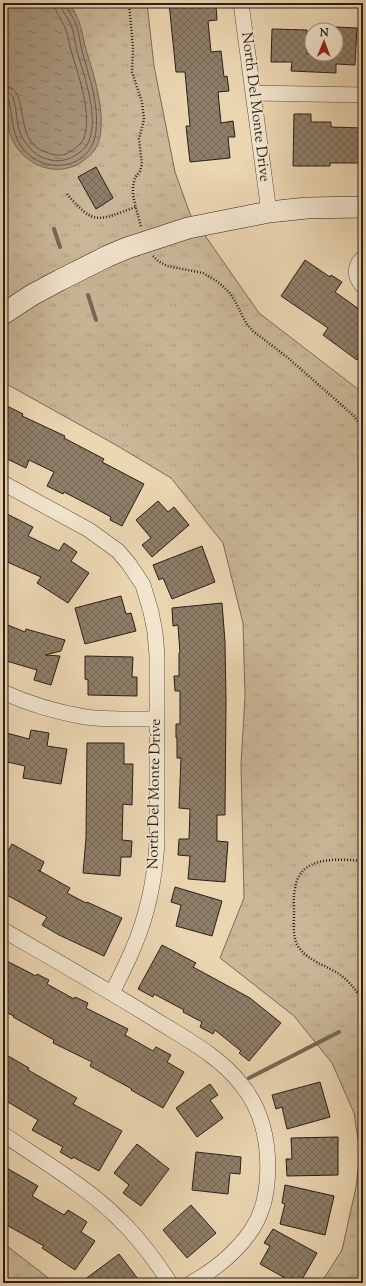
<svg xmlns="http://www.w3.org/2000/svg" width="366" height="1286" viewBox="0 0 366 1286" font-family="'Sorts Mill Goudy',serif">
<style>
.grass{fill:url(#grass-tufts);stroke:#7a6a58}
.water{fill:url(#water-ripples);stroke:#766755}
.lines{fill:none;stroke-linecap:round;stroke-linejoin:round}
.shore{stroke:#695a4b;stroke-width:1}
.stream{stroke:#766755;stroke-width:4}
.building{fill:url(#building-cross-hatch);stroke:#291e18}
.street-casing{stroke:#5a4c3e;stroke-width:16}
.secondary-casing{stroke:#291e18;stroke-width:22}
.path{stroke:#291e18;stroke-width:2.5;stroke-dasharray:1 2;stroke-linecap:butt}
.street{stroke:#f2e4cd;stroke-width:15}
.secondary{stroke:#f2e4cd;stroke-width:21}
.labels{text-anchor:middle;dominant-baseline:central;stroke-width:3;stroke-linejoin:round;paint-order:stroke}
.street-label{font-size:15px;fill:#291e18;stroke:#f2e4cd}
</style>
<defs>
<pattern id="grass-tufts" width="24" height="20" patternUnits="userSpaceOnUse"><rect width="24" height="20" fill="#cab798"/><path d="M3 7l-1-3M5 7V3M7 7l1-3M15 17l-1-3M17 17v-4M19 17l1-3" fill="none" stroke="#ae9d82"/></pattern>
<pattern id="water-ripples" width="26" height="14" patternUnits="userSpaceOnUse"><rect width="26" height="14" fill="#a9977e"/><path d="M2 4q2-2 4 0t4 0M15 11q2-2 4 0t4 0" fill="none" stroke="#8a7b66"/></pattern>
<pattern id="building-cross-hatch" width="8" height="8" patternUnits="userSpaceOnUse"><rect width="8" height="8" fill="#8e7e68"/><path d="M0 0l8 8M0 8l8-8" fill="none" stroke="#746755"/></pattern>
</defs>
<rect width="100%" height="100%" fill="#ebd6b2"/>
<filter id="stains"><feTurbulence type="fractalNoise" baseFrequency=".005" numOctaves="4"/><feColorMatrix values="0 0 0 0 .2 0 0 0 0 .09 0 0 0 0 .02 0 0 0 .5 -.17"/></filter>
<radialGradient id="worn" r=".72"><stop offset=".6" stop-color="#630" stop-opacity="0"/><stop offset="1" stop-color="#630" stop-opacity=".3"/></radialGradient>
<!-- grass -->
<path class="grass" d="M3,3H147L154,66L175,172L190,214L259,313L363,393V1283H321L342,1250L356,1187L360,1152L354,1113L332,1063L294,1016L220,958L244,898L241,764L245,697L243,623L223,543L171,478L116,445L3,382V183L6,166L3,156Z
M3,1243L55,1283H3Z"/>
<!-- water -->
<path class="water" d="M3,3H68C81,16 82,36 87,53C95,77 108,122 97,146C94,152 88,157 83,161C58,179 24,166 12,139C8,131 8,121 7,112C6,105 3,98 3,91C1,62 3,32 3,3Z"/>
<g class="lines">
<!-- shore -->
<path class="shore" d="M3,86C34,87 9,142 48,153C53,155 60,156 66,154C72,151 81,145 84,138C92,114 79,77 72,54C69,45 69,36 65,28C62,19 55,13 54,3
M3,92L9,93L13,97C19,116 14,132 30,148C35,154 40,157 47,159C59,163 69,160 79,153C83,150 87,146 89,141C99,116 84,76 77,51C75,42 74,33 71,25C68,17 61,11 60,3
M3,97H6L9,100C12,116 12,133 21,146C43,177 92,170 96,131C99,103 89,77 82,51C80,42 79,33 76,24C74,18 66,8 65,3"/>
<!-- stream -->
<path class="stream" d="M54,229L60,247
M88,295L96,320
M249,1078L339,1032"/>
</g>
<!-- building -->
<path class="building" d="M169,3H203L204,7L216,6L217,20L208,21L211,52L221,51L224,77L227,76L229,91L218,92L221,123L233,121L235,137H228L230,158L190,162L186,126H190L185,72H176Z
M336,27L357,28L355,65L336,64V73L291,71L292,62H271L272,29L307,30V54H336Z
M294,114H311V122H331V127L363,128V163H330V166H293Z
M96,167L113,198L96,209L78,177Z
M305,260L330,277L331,275L342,282L335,292L363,312V352L357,360L323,335L328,328L281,296Z
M3,404L23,414L22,416L65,436L64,438L104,459L102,462L144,484L122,526L110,520L111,517L91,506L64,492L63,494L47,486L54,472L29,460L26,468L3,457Z
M158,501L168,512L174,507L189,525L152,557L142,545L151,538L136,520Z
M3,512L33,527L28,536L59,551L64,543L77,552L71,561L89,573L68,603L37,583L41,577L3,560Z
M202,546L215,582L172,599L163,578L159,580L153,565Z
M121,596L126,614L131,613L136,631L85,644L75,608Z
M222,603L225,642L226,700L225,815H217V841L228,842L225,882L188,879L190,856L178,855L179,839H189L190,809L179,808L181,758H177V738H176V724H180V691H175L174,676H179V653H180L178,625L173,626L172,608Z
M3,623L25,632L26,629L65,640L61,651L45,655L60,656L51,685L34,680L37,670L3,660Z
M85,656L133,657L132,677H137V696L88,695V680L85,679Z
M31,730L49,733L47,746L67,749L61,784L23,778L25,766L3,761V732L29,739Z
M87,743H124V764H133L132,805L123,804L122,840L132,841L131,857H121L120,876L83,873L86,838Z
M12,844L44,862L40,871L38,870L70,888L67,893L86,903L87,902L122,918L104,956L59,935L42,925L47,917L3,893V860Z
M175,887L222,901L212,936L176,926L181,905L171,902Z
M162,945L196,963L193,967L250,998L281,1023L249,1061L239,1053L241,1051L215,1030L213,1034L200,1027L202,1022L183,1012L184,1010L154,994L153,997L138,989Z
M3,959L36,976L37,974L49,980L47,984L74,999L75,997L88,1003L86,1008L128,1029L125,1035L153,1051L156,1047L171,1055L167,1062L184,1072L163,1108L131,1090L132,1089L90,1066L92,1062L53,1043L54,1040L13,1017L14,1016L3,1011Z
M3,1053L29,1068L28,1070L77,1098L73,1104L122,1131L99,1171L73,1157L72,1159L60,1152L63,1147L32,1130L38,1120L3,1099Z
M320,1082L330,1117L287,1129L282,1107L276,1109L272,1095Z
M210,1084L218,1095L210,1100L223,1118L197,1137L176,1108Z
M338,1137V1175L287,1176L286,1159H292L291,1138Z
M137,1144L169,1169L141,1206L123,1193L129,1185L114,1173Z
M196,1152L241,1157L240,1174L230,1173L228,1194L192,1190Z
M3,1166L38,1186L32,1196L64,1215L68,1210L87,1222L81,1232L95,1241L75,1270L42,1248L44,1246L3,1223Z
M285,1185L334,1196L325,1235L280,1224L285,1204L282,1203Z
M191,1205L216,1233L187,1258L163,1230Z
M273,1229L317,1253L300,1283H294L260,1264L270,1246L264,1243Z
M119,1254L141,1283H80Z"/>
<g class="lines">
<!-- street casing -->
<g class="street-casing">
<path id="street" d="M241,3L269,212
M253,93L363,95
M363,258C354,266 354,277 363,286
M3,483L89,530L118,551L129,564L143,585L151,612L155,632L157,656V842C155,879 147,917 132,951C126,965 119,979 112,993
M3,692C29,704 57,712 85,717C109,720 133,719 156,719
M3,930C55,960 108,990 159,1022C188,1040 220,1057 241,1084C264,1112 270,1149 267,1184C266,1192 265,1200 262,1208C253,1239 219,1268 191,1283
M3,1134C41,1160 87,1187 119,1219C139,1238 155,1260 170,1283"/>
</g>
<!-- secondary casing -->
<g class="secondary-casing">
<path id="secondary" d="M3,314L32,295L60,280L108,256L127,248L188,228L269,212L307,208L363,207"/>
</g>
<!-- path -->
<path class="path" d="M129,3L133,48L132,72L142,102L144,120L139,139L142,164L140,171L135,178L133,186V196L141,227
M67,194C95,227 98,220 136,207
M153,256L158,261L167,266L203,273L218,282L229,292L235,301L246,323L253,331L287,357L336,400L353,415L363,428
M363,861C338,859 299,855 295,889C293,897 294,906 294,914C294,926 292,939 300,949C309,961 327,966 339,974C349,981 356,990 363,1001
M3,1277L13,1283"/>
<!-- street -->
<use href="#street" class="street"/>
<!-- secondary -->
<use href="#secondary" class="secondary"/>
</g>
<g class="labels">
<!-- street labels -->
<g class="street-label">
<text transform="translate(255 107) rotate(83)">North Del Monte Drive</text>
<text transform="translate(155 794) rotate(-89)">North Del Monte Drive</text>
</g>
</g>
<!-- margin -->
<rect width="366" height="1286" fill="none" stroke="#ebd6b2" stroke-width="16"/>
<rect x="4" y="4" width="358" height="1278" fill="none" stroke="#291e18" stroke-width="2"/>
<rect x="8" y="8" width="350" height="1270" fill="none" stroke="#291e18"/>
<!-- north arrow -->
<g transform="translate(324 42) rotate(1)"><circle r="19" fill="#f2e4cd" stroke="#a29585"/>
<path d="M0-3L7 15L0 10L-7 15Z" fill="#8f2418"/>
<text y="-6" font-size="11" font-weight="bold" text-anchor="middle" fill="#291e18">N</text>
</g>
<rect width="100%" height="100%" filter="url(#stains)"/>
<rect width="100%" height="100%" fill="url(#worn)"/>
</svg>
